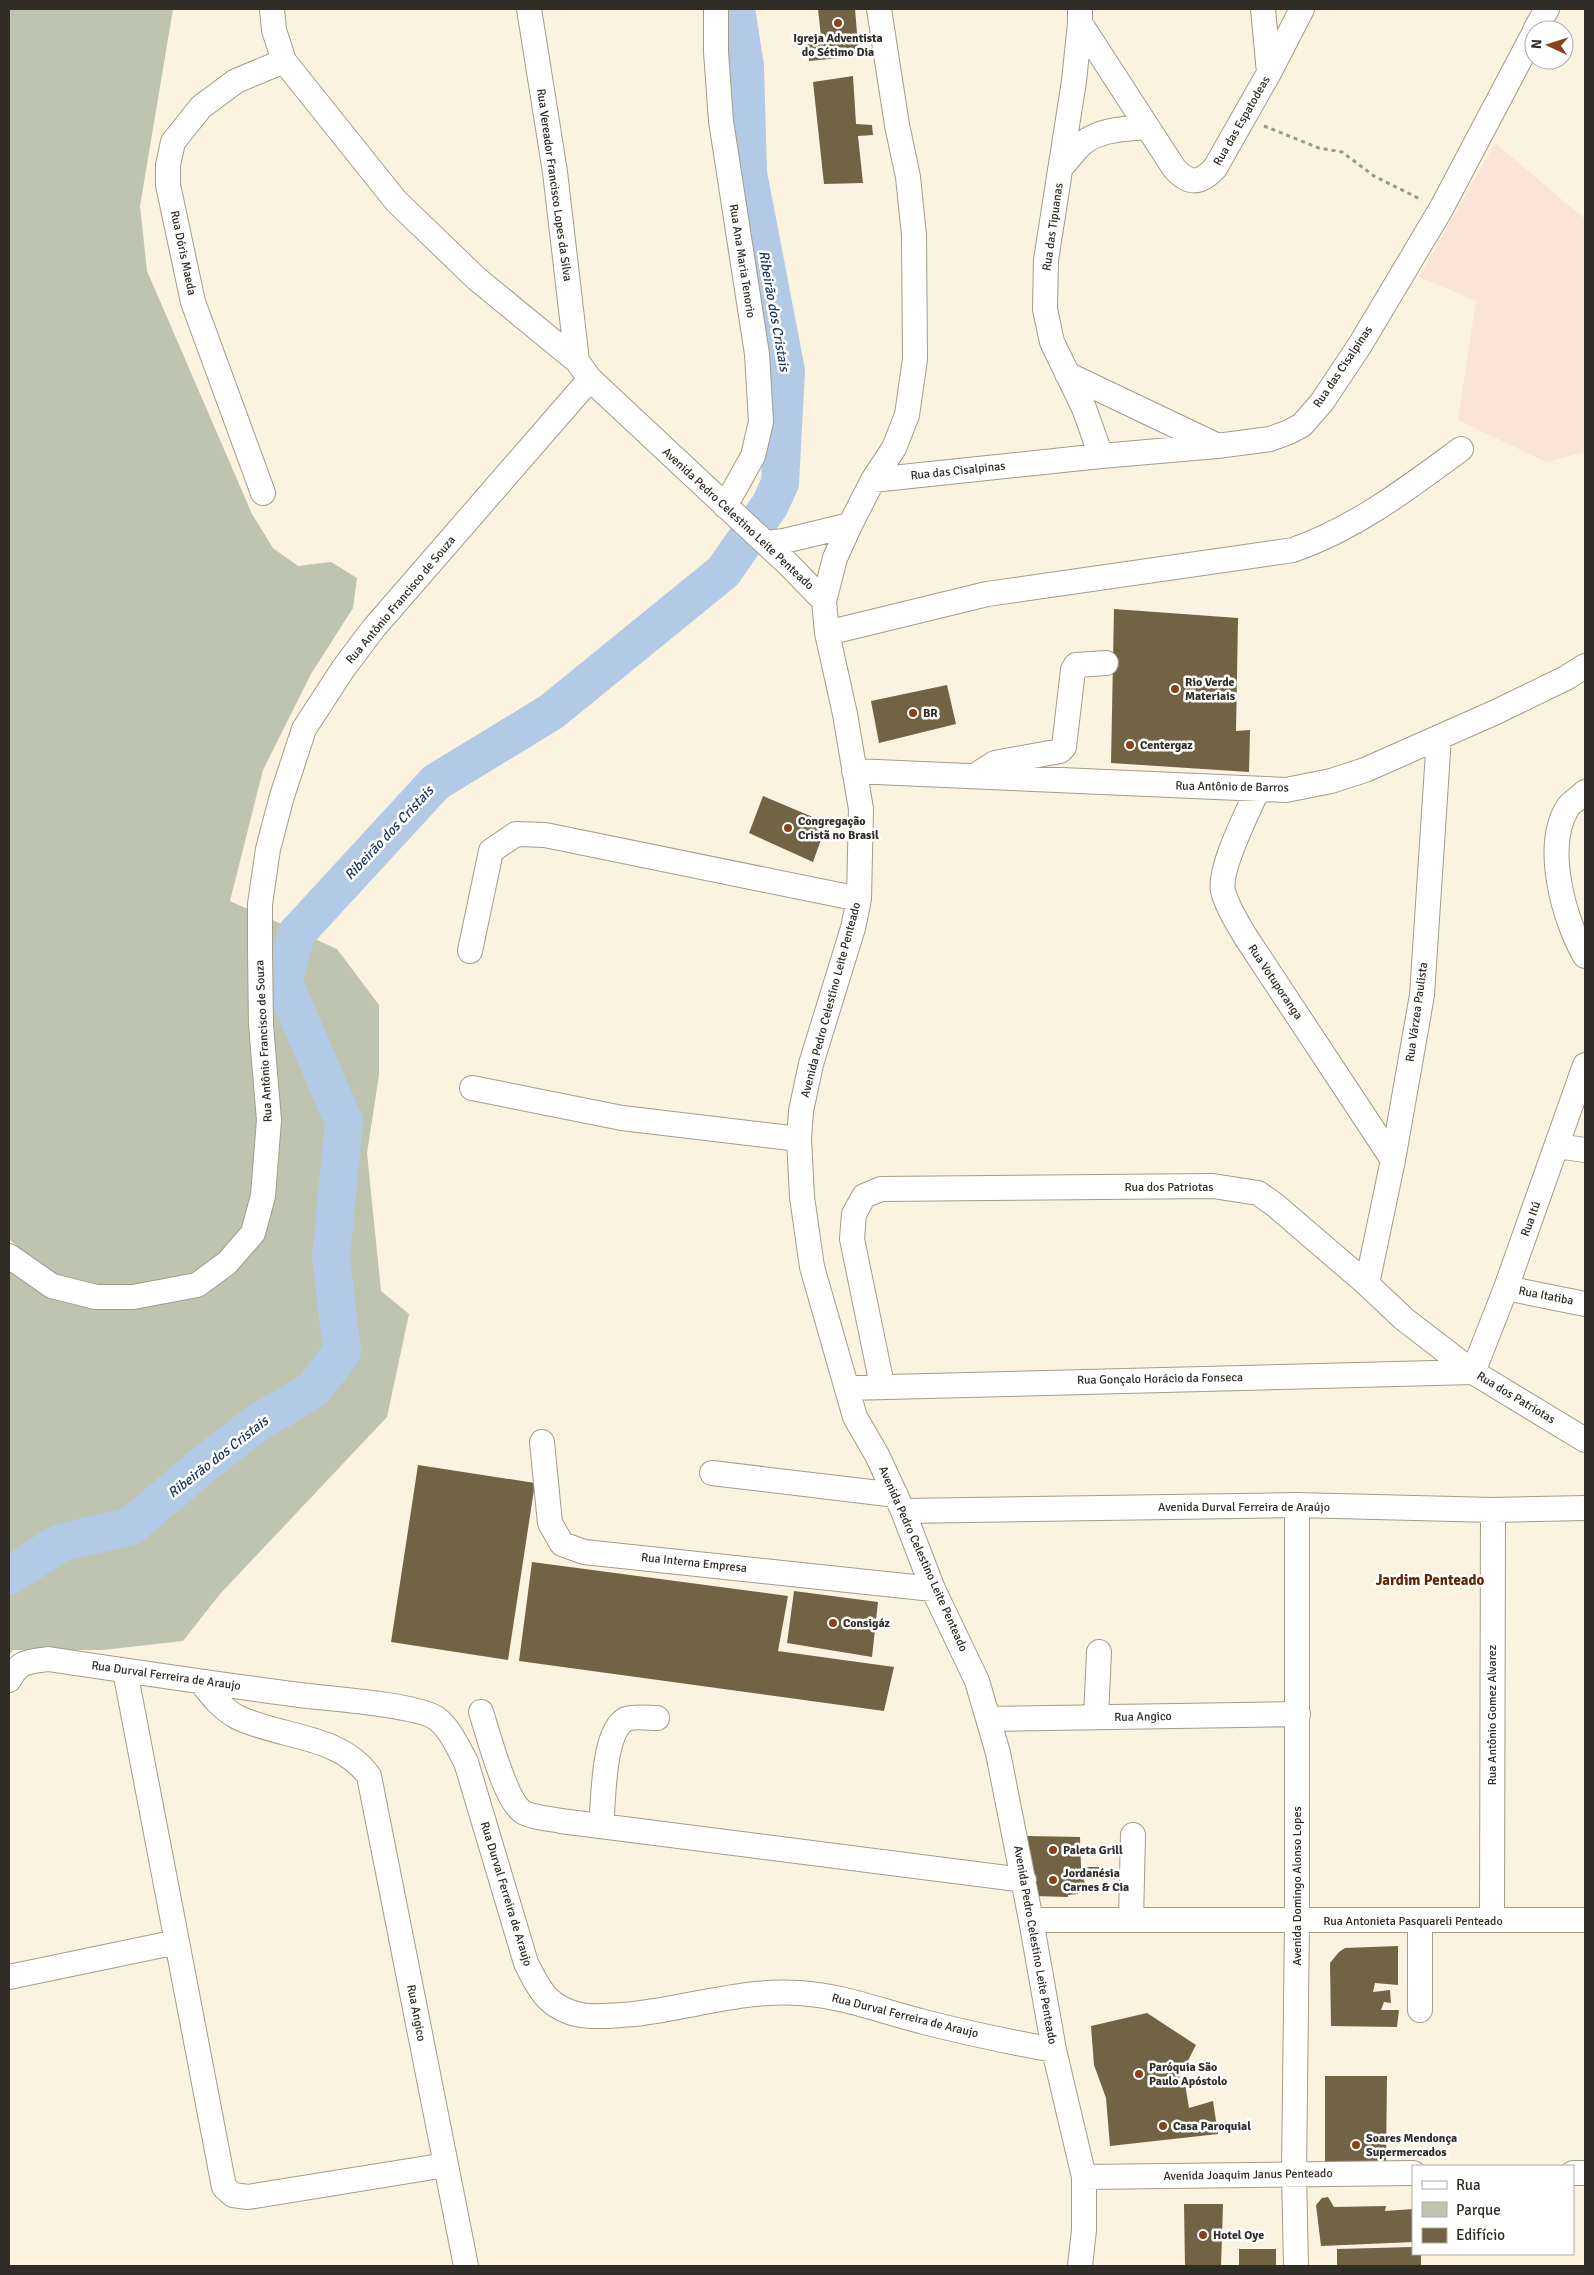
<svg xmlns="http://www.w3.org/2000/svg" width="1594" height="2275" viewBox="0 0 1594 2275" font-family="Signika,sans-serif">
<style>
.education{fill:#fae4d7}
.green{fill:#bec4af}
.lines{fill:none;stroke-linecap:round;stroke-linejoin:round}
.river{stroke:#b3cae7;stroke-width:38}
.building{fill:#716344}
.minor-casing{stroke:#a49c8a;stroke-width:26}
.path{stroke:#9d9789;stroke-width:3;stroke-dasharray:4 4;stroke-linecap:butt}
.minor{stroke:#fff;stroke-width:24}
.poi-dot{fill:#88421c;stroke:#fff;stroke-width:2}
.labels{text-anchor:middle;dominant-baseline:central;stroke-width:5;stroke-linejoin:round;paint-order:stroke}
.poi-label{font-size:12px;font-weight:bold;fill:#302d26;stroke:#fff;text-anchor:start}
.street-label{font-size:12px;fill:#302d26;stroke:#fff}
.water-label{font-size:14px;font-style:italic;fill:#1a3961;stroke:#fff}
.quarter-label{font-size:15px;font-weight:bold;fill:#622500;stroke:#fff}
</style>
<rect width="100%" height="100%" fill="#fbf2df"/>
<!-- education -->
<path class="education" d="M1495,143L1585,219V452L1546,462L1458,420L1476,301L1419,277Z"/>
<!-- green -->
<path class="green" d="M9,9H173L140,206L147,271L252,514L273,548L298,566L331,562L357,578L353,608L311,674L263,770L230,901L337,949L379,1005V1075L367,1153L381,1291L409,1314L387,1417L220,1594L183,1641L103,1650H13L9,1655V1261L17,1246L9,1239Z"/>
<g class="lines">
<!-- river -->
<path class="river" d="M9,1576L60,1543L131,1526L203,1465L257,1423L313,1390L342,1352L331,1257L344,1122L283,981L297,933L436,782L551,712L723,572L770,505L780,483L786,371L748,173L745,66L736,9"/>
</g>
<!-- building -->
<path class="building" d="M818,9H855L859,56L809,61L807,39L821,37Z
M853,76L856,124L872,125L873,135L858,136L863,183L824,184L813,82Z
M1114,609L1238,618L1236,731L1250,730L1249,772L1111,763Z
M947,685L956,724L879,743L871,701Z
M763,796L827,823L813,862L749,833Z
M418,1465L535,1483L508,1660L391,1642Z
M532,1562L788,1596L778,1651L894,1667L884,1711L519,1661Z
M794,1591L878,1602L872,1657L787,1643Z
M1027,1836L1080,1837L1081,1867H1099V1879H1084L1085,1890H1078V1894L1068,1895V1897L1034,1896Z
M1398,1946V1985L1375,1983L1373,1992L1390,1990L1391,2003L1384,2002L1381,2010H1399L1397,2027L1331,2026L1330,1963L1339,1952L1345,1948Z
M1147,2013L1196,2045L1175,2086L1185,2084L1189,2108L1213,2101L1218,2134L1110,2146L1106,2098L1094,2065L1091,2026Z
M1325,2076H1387L1386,2164H1325Z
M1328,2197L1334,2207L1386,2206L1385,2211L1413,2209V2242L1321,2246L1316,2205L1322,2198Z
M1184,2204H1223L1221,2266H1185Z
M1413,2247V2254H1421V2266H1337V2249Z
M1239,2249H1276V2266H1239Z"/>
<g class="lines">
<!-- minor casing -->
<g class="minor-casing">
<path id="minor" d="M272,9L274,30L284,61L396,201L477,279L577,361L590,379L788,564L824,601L827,633L845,714L861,809L859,899L853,928L811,1064L801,1111L799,1139L802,1197L812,1267L855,1417L877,1455L903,1511L933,1589L977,1681L998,1753L1031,1920L1054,2050L1084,2177V2230L1080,2266
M529,9L555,172L577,361
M716,9V52L721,121L757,354L761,422L753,456L725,506
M1080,9V23L1074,81L1046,260L1045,309L1052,342L1084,408L1101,456
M1263,9L1269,73
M1080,23L1174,168C1189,185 1200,184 1215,168L1269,73L1302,9
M1535,30L1547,9
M1062,166C1069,159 1075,150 1083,143C1100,129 1126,129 1147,127
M1067,374L1216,445
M873,480L1101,456L1217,446L1270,439L1289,432L1302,425L1322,402L1360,345L1441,209L1534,33
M263,493L193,302L168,185V165L173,142L201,107L236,81L284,61
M766,543L784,541L850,525
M824,601L835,558L850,525L873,480L894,448L907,415L915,359L914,235L908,177L897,125L879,9
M827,633L987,594L1293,550C1356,528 1408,488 1461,449
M854,771L1286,790L1331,781L1365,770L1496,712L1566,678L1585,666
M976,775L995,763L1060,751L1064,747L1073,670L1076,665L1106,663
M1258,789C1248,812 1218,869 1223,891C1227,907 1237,922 1245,936L1393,1160
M1585,792C1580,797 1572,802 1568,807C1543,846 1564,920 1585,956
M470,951L491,851L516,834L545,835L859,899
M472,1088L622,1118L799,1139
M1557,1146L1585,1150
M9,1256L52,1286L96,1297H133L197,1285L227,1263L253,1233L263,1196L269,1120L261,1025L260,950V904L268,849L282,796L304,729L343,669L373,629L590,379
M1367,1284L1393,1160L1422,995L1439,737
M1506,1288L1585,1304
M1473,1372L1506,1288L1585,1065
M882,1385L852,1239L854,1214L864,1196L881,1189L1213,1186L1258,1193L1275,1205L1367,1284L1404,1319L1473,1372L1585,1440
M847,1388L1473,1372
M542,1442L550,1523L562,1544L584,1552L933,1589
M712,1473L896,1495
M903,1511L1297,1505L1493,1510L1585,1508
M125,1671L224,2187L233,2195L248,2197L446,2165
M9,1680C19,1661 28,1662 48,1659C135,1672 222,1685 308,1696C336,1699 415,1705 436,1718C450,1728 458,1748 466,1762L526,1963C539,1990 549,2009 581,2015C598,2018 617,2015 634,2014C689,2008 743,1989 799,1993C845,1996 880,2011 924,2022C967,2033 1010,2042 1054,2050
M201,1682C211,1695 222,1709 237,1717C280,1738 339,1734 369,1776L466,2266
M481,1712C488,1733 505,1801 523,1812C530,1817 552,1819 561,1821L1024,1880
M1096,1717L1099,1652
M989,1719L1298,1714
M601,1826C604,1801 602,1732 626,1719C633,1716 649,1718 657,1718
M1031,1920H1585
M1131,1920L1133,1835
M1492,1920L1493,1510
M1420,1921V2010
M9,1977L177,1942
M1573,2173H1585
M1084,2177L1413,2173
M1296,2266L1294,2174L1297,1921V1505"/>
</g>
<!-- path -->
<path class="path" d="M1264,126L1319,148L1342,152L1374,176L1422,200"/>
<!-- minor -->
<use href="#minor" class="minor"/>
</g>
<!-- markers -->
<g class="poi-dot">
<circle cx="838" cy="23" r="5"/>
<circle cx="1175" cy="689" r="5"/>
<circle cx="913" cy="713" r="5"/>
<circle cx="1130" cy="745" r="5"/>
<circle cx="788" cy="828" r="5"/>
<circle cx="833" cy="1623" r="5"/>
<circle cx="1053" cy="1850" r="5"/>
<circle cx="1053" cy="1880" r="5"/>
<circle cx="1139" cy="2074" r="5"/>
<circle cx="1163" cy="2126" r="5"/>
<circle cx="1356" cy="2145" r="5"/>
<circle cx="1203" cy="2235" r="5"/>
</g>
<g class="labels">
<!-- poi labels -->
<g class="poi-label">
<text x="838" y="38" text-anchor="middle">Igreja Adventista<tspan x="838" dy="14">do Sétimo Dia</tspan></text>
<text x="1185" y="682">Rio Verde<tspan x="1185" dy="14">Materiais</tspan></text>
<text x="923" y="713">BR</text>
<text x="1140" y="745">Centergaz</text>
<text x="798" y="821">Congregação<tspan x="798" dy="14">Cristã no Brasil</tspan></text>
<text x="843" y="1623">Consigáz</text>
<text x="1063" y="1850">Paleta Grill</text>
<text x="1063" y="1873">Jordanésia<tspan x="1063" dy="14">Carnes &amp; Cia</tspan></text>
<text x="1149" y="2067">Paróquia São<tspan x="1149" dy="14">Paulo Apóstolo</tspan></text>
<text x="1173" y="2126">Casa Paroquial</text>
<text x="1366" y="2138">Soares Mendonça<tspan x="1366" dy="14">Supermercados</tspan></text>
<text x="1213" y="2235">Hotel Oye</text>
</g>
<!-- street labels -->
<g class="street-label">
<text transform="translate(1242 121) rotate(-60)">Rua das Espatodeas</text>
<text transform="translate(554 185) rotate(82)">Rua Vereador Francisco Lopes da Silva</text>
<text transform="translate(1053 227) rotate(-82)">Rua das Tipuanas</text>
<text transform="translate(183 253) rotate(78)">Rua Dóris Maeda</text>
<text transform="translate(742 261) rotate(81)">Rua Ana Maria Tenorio</text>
<text transform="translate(1343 367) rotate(-56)">Rua das Cisalpinas</text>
<text transform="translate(958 471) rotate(-6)">Rua das Cisalpinas</text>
<text transform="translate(738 519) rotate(43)">Avenida Pedro Celestino Leite Penteado</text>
<text transform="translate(401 600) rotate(-50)">Rua Antônio Francisco de Souza</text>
<text transform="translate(1232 787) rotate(1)">Rua Antônio de Barros</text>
<text transform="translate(1275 982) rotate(56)">Rua Votuporanga</text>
<text transform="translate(831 1000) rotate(-75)">Avenida Pedro Celestino Leite Penteado</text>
<text transform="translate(1417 1012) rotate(-82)">Rua Várzea Paulista</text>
<text transform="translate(264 1041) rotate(-93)">Rua Antônio Francisco de Souza</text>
<text x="1169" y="1187">Rua dos Patriotas</text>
<text transform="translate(1531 1219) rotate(-70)">Rua Itú</text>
<text transform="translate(1546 1296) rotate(11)">Rua Itatiba</text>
<text transform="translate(1160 1379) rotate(-1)">Rua Gonçalo Horácio da Fonseca</text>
<text transform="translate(1516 1398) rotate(31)">Rua dos Patriotas</text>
<text x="1244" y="1507">Avenida Durval Ferreira de Araújo</text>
<text transform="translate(923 1559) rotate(66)">Avenida Pedro Celestino Leite Penteado</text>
<text transform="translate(694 1563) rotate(6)">Rua Interna Empresa</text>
<text transform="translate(166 1676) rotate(8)">Rua Durval Ferreira de Araujo</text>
<text transform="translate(1492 1715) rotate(-90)">Rua Antônio Gomez Alvarez</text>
<text transform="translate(1143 1717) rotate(-1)">Rua Angico</text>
<text transform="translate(1297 1886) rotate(-90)">Avenida Domingo Alonso Lopes</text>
<text transform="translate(506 1894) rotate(73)">Rua Durval Ferreira de Araujo</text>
<text x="1413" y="1921">Rua Antonieta Pasquareli Penteado</text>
<text transform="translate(1035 1945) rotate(80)">Avenida Pedro Celestino Leite Penteado</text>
<text transform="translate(416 2013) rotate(79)">Rua Angico</text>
<text transform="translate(905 2016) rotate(14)">Rua Durval Ferreira de Araujo</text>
<text transform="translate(1248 2175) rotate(-1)">Avenida Joaquim Janus Penteado</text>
</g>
<!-- water labels -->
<g class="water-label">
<text transform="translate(774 311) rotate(80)">Ribeirão dos Cristais</text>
<text transform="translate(389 833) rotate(-47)">Ribeirão dos Cristais</text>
<text transform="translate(218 1457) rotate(-38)">Ribeirão dos Cristais</text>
</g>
<!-- quarter labels -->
<g class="quarter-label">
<text x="1430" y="1580">Jardim Penteado</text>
</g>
</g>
<!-- border -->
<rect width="1594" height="2275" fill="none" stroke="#302d26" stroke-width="20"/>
<!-- legend -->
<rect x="1412" y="2165" width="162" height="90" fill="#ffffff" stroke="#acaba8"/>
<rect x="1422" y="2181" width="25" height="8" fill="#ffffff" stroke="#acaba8"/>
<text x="1456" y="2190" font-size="15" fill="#302d26">Rua</text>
<rect x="1422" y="2202" width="25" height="15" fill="#bec4af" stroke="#acaba8"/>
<text x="1456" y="2215" font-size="15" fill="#302d26">Parque</text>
<rect x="1422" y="2228" width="25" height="15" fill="#716344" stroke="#acaba8"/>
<text x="1456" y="2240" font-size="15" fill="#302d26">Edifício</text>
<!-- north arrow -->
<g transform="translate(1549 45) rotate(274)"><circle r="24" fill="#ffffff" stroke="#acaba8"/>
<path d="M0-4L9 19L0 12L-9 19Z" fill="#88421c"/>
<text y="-8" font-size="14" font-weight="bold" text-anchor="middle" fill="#302d26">N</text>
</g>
</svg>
